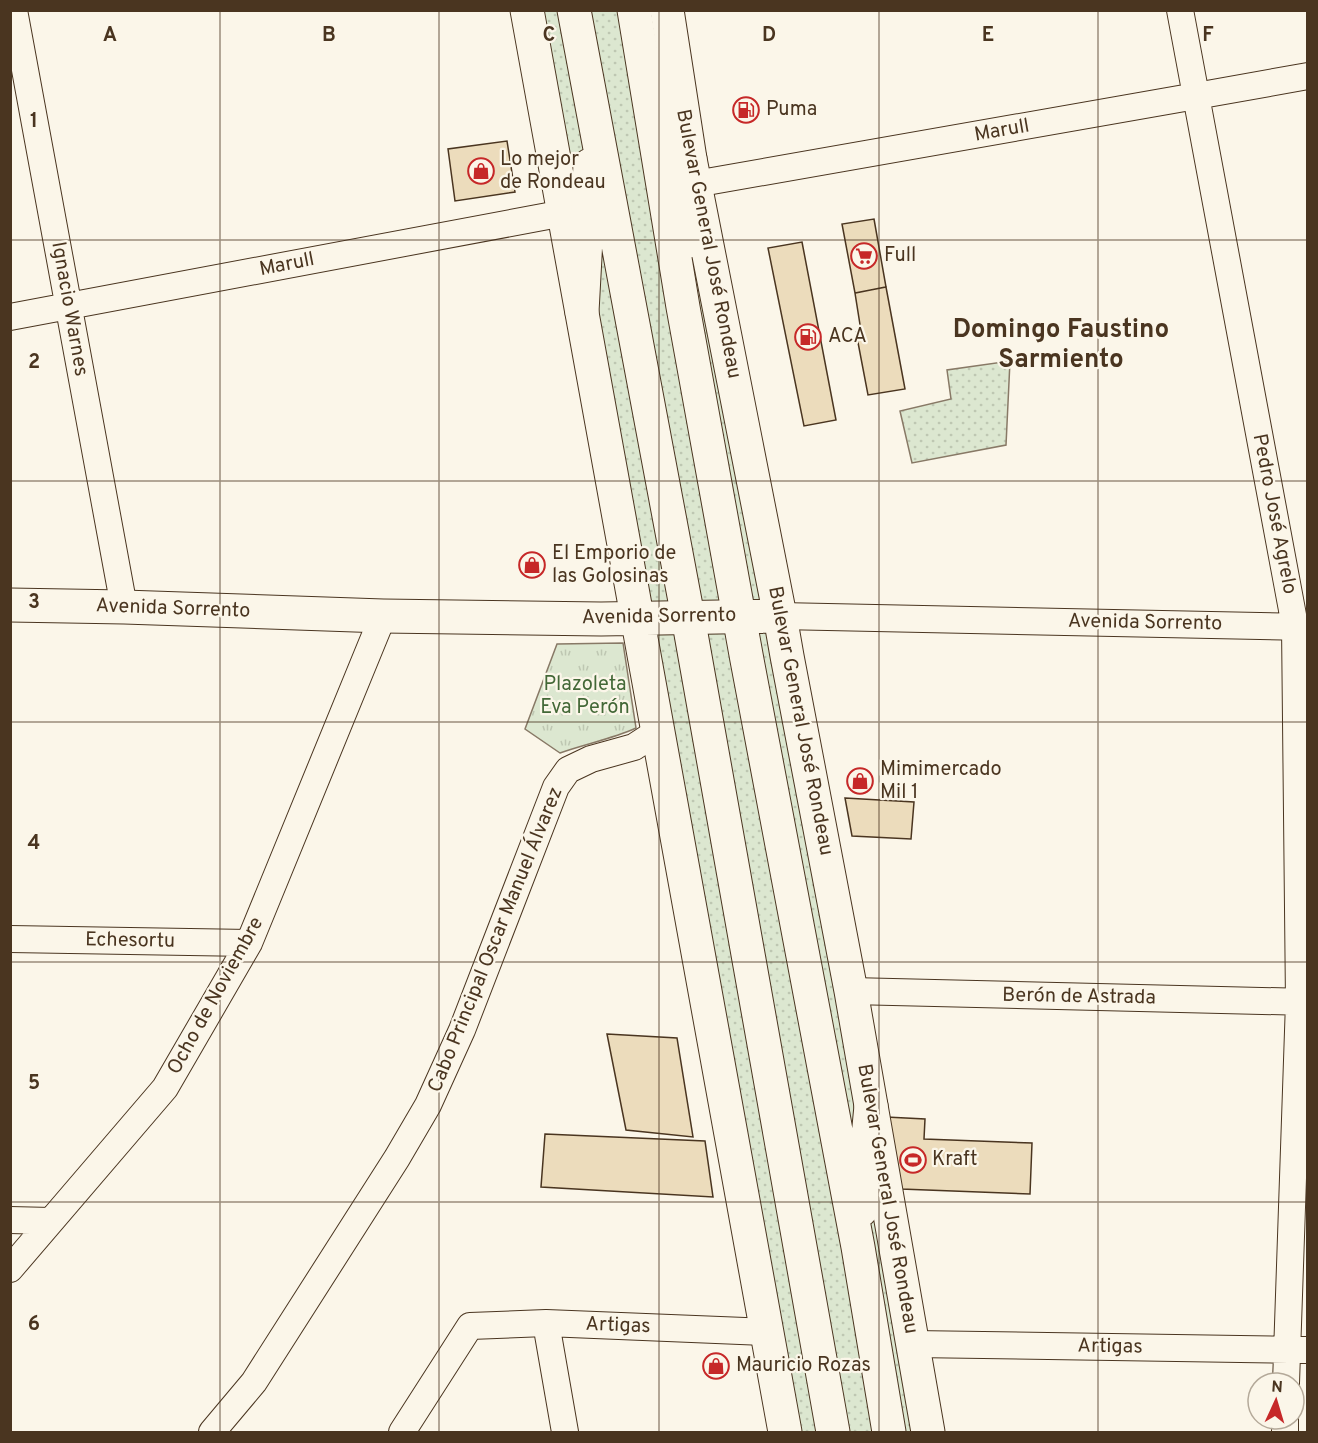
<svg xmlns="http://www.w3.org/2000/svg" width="1318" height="1443" viewBox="0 0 1318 1443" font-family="Overpass,sans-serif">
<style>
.grass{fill:url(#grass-dots);stroke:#887966;stroke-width:1.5}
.park{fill:url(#park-tufts);stroke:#887966;stroke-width:1.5}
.building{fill:#ecdcbc;stroke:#4a3520;stroke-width:1.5}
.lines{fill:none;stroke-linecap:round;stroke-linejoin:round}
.street-casing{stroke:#4a3520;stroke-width:28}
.secondary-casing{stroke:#4a3520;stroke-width:35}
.primary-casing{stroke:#4a3520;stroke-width:35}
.street{stroke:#fbf6e9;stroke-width:26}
.secondary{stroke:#fbf6e9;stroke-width:33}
.primary{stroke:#fbf6e9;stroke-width:33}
.grid{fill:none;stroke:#4a3520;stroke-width:1.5;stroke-opacity:0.55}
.labels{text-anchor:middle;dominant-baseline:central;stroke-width:4.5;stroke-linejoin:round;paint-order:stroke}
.poi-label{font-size:20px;fill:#4a3520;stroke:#fbf6e9;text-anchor:start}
.street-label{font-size:20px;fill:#4a3520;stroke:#fbf6e9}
.park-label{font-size:20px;fill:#436837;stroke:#fbf6e9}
.district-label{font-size:26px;font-weight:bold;fill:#4a3520;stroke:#fbf6e9}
.grid-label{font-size:20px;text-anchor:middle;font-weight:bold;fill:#4a3520;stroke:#fbf6e9;stroke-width:4.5;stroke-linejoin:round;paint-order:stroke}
</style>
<defs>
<pattern id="grass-dots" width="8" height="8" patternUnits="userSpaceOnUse" patternTransform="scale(1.5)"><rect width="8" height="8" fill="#dce7d0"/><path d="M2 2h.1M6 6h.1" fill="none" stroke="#bec7b2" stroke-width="1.8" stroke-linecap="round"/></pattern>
<pattern id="park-tufts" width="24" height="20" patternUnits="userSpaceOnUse" patternTransform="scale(1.5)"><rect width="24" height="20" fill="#dce7d0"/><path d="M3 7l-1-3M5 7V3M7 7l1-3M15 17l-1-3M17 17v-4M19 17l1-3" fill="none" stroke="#bec7b2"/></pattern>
</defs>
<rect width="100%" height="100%" fill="#fbf6e9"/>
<!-- grass -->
<path class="grass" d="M527,11H667L928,1432H785Z
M1010,361L1006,445L912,463L900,411L951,399L947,370Z"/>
<!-- park -->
<path class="park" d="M623,643L636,728C612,739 585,744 560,753L525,729L557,644Z"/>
<!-- building -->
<path class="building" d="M507,141L515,192L455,201L448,149Z
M874,219L886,287L855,293L842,224Z
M802,242L836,420L804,426L768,248Z
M886,287L905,389L868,395L856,332L861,331L855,293Z
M845,798L914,802L911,839L852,836Z
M607,1034L677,1038L693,1137L626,1130Z
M886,1117L925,1119L924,1139L1032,1143L1030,1194L901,1189Z
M545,1134L705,1141L713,1197L541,1187Z"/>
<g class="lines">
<!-- street casing -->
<g class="street-casing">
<path id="street" d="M14,10L124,607
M1180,10L1295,626L1299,1002L1286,1383
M695,184L1196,96L1308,76
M10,317L564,213
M780,616L1308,627
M10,939L249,943
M851,991L1308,1002
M10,1220L51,1221
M10,1269L165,1088L249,943L383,616
M546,1323L565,1432
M913,1344L1308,1350
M212,1432L254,1382L397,1158L428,1105L462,1030L556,787L568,770L591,759L634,747L657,732
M402,1432L470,1326L546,1323L767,1332
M1285,1432V1419"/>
</g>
<!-- secondary casing -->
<g class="secondary-casing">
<path id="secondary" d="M527,10L785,1432
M667,10L690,159L780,616L787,656L851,991L928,1432
M10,605L124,607L383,616L601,619L780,616"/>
</g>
<!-- primary casing -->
<g class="primary-casing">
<path id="primary" d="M574,10L688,617L833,1432
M634,10L683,307L747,660L858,1247L889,1432
M686,242L690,159
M582,312L590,165
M861,1210L871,1106"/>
</g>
<!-- street -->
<use href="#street" class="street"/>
<!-- secondary -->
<use href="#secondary" class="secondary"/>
<!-- primary -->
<use href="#primary" class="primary"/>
</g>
<!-- grid -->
<path class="grid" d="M220,10V1432M439,10V1432M659,10V1432M879,10V1432M1098,10V1432M10,240H1308M10,481H1308M10,722H1308M10,962H1308M10,1202H1308"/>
<!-- icons -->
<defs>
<g id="fuel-ring" transform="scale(1.35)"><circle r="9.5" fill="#fbf6e9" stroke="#c62828" stroke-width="1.5"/><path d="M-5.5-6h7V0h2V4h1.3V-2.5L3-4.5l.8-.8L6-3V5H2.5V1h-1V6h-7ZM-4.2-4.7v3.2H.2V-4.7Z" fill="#c62828"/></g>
<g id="shop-ring" transform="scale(1.35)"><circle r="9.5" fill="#fbf6e9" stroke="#c62828" stroke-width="1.5"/><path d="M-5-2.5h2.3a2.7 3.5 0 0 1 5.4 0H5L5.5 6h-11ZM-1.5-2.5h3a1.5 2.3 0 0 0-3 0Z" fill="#c62828"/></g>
<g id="supermarket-ring" transform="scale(1.35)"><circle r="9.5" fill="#fbf6e9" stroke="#c62828" stroke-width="1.5"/><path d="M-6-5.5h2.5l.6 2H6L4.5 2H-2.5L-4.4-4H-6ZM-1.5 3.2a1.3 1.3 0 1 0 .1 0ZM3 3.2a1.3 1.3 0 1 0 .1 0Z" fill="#c62828"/></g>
<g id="stadium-ring" transform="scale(1.35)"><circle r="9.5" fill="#fbf6e9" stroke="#c62828" stroke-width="1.5"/><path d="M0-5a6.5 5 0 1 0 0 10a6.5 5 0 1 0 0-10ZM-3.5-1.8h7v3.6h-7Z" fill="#c62828"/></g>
</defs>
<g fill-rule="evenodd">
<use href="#fuel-ring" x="746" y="110"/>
<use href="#shop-ring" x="481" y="171"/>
<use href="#supermarket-ring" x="864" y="256"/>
<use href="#fuel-ring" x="808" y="337"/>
<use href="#shop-ring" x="532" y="565"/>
<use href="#shop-ring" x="860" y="781"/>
<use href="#stadium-ring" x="913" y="1160"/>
<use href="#shop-ring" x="716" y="1366"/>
</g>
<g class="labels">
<!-- poi labels -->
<g class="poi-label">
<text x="766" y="110">Puma</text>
<text x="500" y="160">Lo mejor<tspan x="500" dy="23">de Rondeau</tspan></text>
<text x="884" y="256">Full</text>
<text x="828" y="337">ACA</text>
<text x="552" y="554">El Emporio de<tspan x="552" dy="23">las Golosinas</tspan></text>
<text x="880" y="770">Mimimercado<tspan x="880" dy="23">Mil 1</tspan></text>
<text x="932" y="1160">Kraft</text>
<text x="736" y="1366">Mauricio Rozas</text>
</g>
<!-- street labels -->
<g class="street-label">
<text transform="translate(1002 131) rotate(-10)">Marull</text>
<text transform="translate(708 244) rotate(79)">Bulevar General José Rondeau</text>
<text transform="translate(287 265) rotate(-11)">Marull</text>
<text transform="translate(69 309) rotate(80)">Ignacio Warnes</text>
<text transform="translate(1274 514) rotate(79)">Pedro José Agrelo</text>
<text transform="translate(173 609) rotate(2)">Avenida Sorrento</text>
<text transform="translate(659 617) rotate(-1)">Avenida Sorrento</text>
<text transform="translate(1145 623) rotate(1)">Avenida Sorrento</text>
<text transform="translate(800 721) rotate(79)">Bulevar General José Rondeau</text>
<text transform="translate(496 940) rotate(-68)">Cabo Principal Oscar Manuel Álvarez</text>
<text transform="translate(130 941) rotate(1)">Echesortu</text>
<text transform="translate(216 996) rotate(-61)">Ocho de Noviembre</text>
<text transform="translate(1079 997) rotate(1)">Berón de Astrada</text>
<text transform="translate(887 1199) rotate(80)">Bulevar General José Rondeau</text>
<text transform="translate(618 1326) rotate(2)">Artigas</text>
<text transform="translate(1110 1347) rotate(1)">Artigas</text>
</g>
<!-- park labels -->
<g class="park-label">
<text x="585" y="685">Plazoleta<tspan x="585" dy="23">Eva Perón</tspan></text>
</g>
<!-- district labels -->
<g class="district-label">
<text x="1061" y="330">Domingo Faustino<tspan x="1061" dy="30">Sarmiento</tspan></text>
</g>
</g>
<g class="grid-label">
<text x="110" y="41">A</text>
<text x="329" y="41">B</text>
<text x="549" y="41">C</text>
<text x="769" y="41">D</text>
<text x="988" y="41">E</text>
<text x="1208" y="41">F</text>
<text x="34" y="127">1</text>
<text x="34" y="368">2</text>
<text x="34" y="608">3</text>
<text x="34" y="849">4</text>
<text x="34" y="1089">5</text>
<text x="34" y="1330">6</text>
</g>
<!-- border -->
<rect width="1318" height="1443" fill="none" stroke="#4a3520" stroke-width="24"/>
<!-- north arrow -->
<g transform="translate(1276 1401) rotate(4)"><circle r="28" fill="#fbf6e9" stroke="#b4a999" stroke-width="1.5"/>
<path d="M0-4.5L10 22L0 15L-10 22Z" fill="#c62828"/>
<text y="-9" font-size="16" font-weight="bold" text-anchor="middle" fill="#4a3520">N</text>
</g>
</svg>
